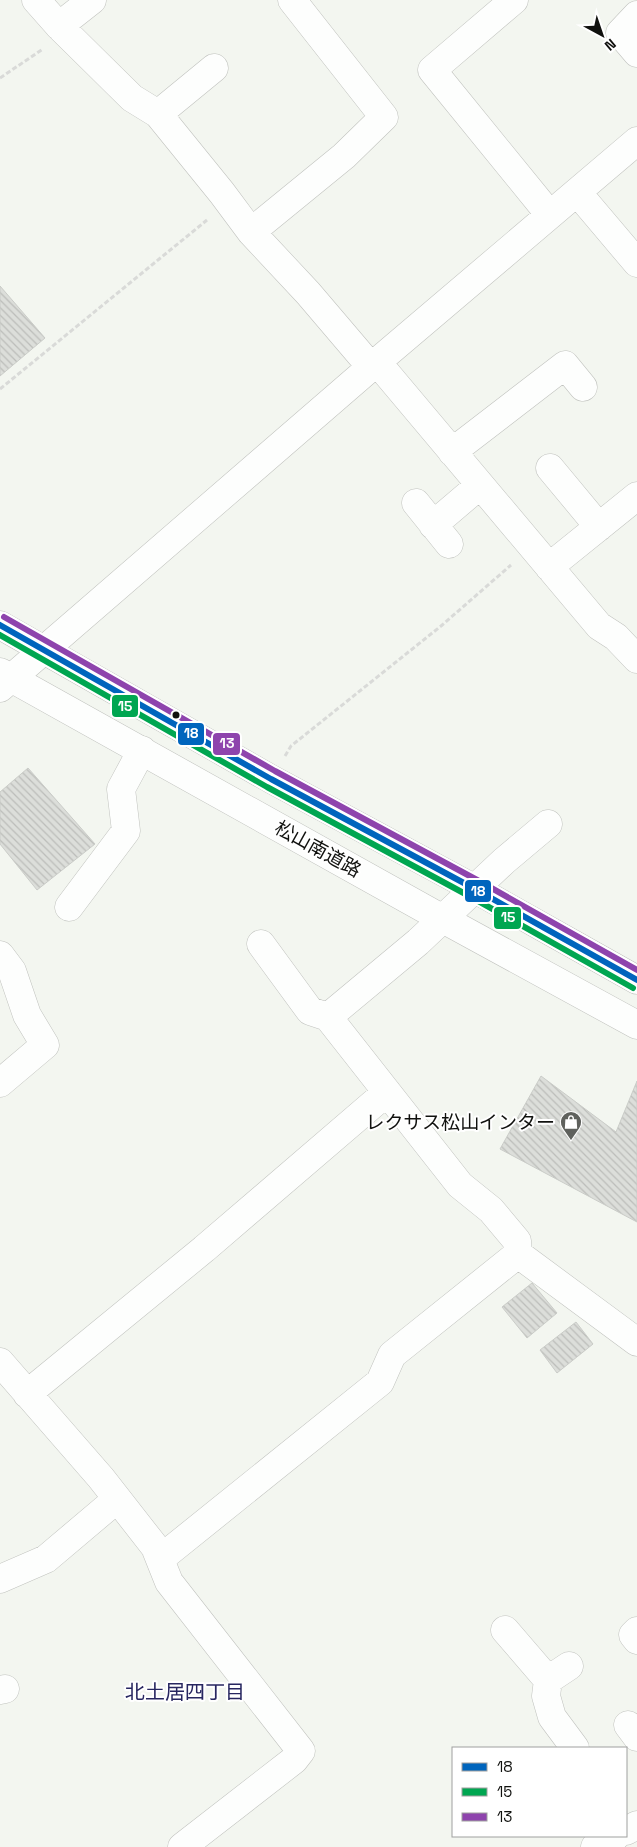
<svg xmlns="http://www.w3.org/2000/svg" width="637" height="1847" viewBox="0 0 637 1847" font-family="'Space Grotesk','Noto Sans JP',sans-serif">
<style>
.building{fill:url(#building-back-hatch);stroke:#caccc8}
.lines{fill:none;stroke-linecap:round;stroke-linejoin:round}
.street-casing{stroke:#c0c2be;stroke-width:29}
.highway-casing{stroke:#c0c2be;stroke-width:29}
.path{stroke:#d9dad8;stroke-width:3;stroke-dasharray:5 2.5;stroke-linecap:butt}
.street{stroke:#fdfefd;stroke-width:28}
.highway{stroke:#fdfefd;stroke-width:28}
.bus-1-casing{stroke:#fff;stroke-width:10}
.bus-2-casing{stroke:#fff;stroke-width:10}
.bus-3-casing{stroke:#fff;stroke-width:10}
.bus-1{stroke:#0065bd;stroke-width:6}
.bus-2{stroke:#00a651;stroke-width:6}
.bus-3{stroke:#8e44ad;stroke-width:6}
.bus-dot{fill:#10110e;stroke:#fff;stroke-width:2}
.labels{text-anchor:middle;dominant-baseline:central;stroke-width:4;stroke-linejoin:round;paint-order:stroke}
.street-label{font-size:19px;fill:#10110e;stroke:#fff}
.poi-label{font-size:19px;fill:#10110e;stroke:#fff;text-anchor:end}
.neighbourhood-label{font-size:20px;fill:#272660;stroke:#fff}
.line-badge{stroke:#fff;stroke-width:2}
.badge-label{font-size:14px;text-anchor:middle;font-weight:bold;fill:#fff}
</style>
<defs>
<pattern id="building-back-hatch" width="6" height="6" patternUnits="userSpaceOnUse" patternTransform="scale(1.25)"><rect width="6" height="6" fill="#dcdeda"/><path d="M-1 5l2 2M0 0l6 6M5-1l2 2" fill="none" stroke="#bcbdba"/></pattern>
</defs>
<rect width="100%" height="100%" fill="#f3f6f0"/>
<!-- building -->
<path class="building" d="M0,286L45,338L0,376Z
M28,768L95,844L37,890L0,844V792Z
M541,1076L616,1132L637,1081V1222L500,1149Z
M532,1283L557,1313L527,1338L502,1307Z
M576,1322L593,1344L557,1373L540,1350Z"/>
<g class="lines">
<!-- street casing -->
<g class="street-casing">
<path id="street" d="M36,0L59,26L132,98L158,114L222,193L251,232L308,293L371,367
M514,0L432,70L550,215
M637,15L620,33L637,53
M59,26L92,0
M158,114L214,68
M577,192L637,263
M251,232L344,156L384,117L292,0
M377,362L599,626L616,637L637,659
M452,452L565,365L583,387
M550,468L599,527
M416,503L449,544
M433,525L480,485
M549,567L637,496
M0,688L371,367L637,141
M69,907L126,831L121,789L142,750
M261,944L310,1011L328,1017L460,1185L491,1210L517,1241L518,1254
M0,955L12,971L27,1015L45,1045L0,1083
M328,1017L418,942L504,861L548,824
M0,1362L101,1478L155,1547L169,1582L301,1751L294,1760L182,1847
M27,1394L204,1249L387,1092
M160,1559L380,1382L392,1355L518,1254L637,1342
M0,1579L46,1559L117,1499
M505,1630L548,1680L546,1696L552,1717L575,1748
M637,1631L633,1635L637,1640
M548,1680L569,1666
M0,1690L5,1689
M628,1725L637,1737
M626,1831L637,1825
M595,1847L616,1836"/>
</g>
<!-- highway casing -->
<g class="highway-casing">
<path id="highway" d="M0,625L271,779L475,889L637,980
M0,672L443,919L637,1025"/>
</g>
<!-- path -->
<path class="path" d="M0,78L43,49
M0,389L207,220
M285,756L291,746L441,626L511,565"/>
<!-- street -->
<use href="#street" class="street"/>
<!-- highway -->
<use href="#highway" class="highway"/>
<!-- bus-1 casing -->
<g class="bus-1-casing">
<path id="bus-1" d="M0,625L271,779L475,889L637,980"/>
</g>
<!-- bus-2 casing -->
<g class="bus-2-casing">
<path id="bus-2" d="M0,635L267,787L471,897L633,988"/>
</g>
<!-- bus-3 casing -->
<g class="bus-3-casing">
<path id="bus-3" d="M4,617L275,771L479,881L637,970"/>
</g>
<!-- bus-1 -->
<use href="#bus-1" class="bus-1"/>
<!-- bus-2 -->
<use href="#bus-2" class="bus-2"/>
<!-- bus-3 -->
<use href="#bus-3" class="bus-3"/>
</g>
<!-- icons -->
<defs>
<g id="shop-pin" transform="scale(1.125)"><path d="M0 17L-7.5 6A9.5 9.5 0 1 1 7.5 6Z" fill="#5f615d" stroke="#fff"/><path d="M-5-2.5h2.3a2.7 3.5 0 0 1 5.4 0H5L5.5 6h-11ZM-1.5-2.5h3a1.5 2.3 0 0 0-3 0Z" fill="#fff"/></g>
</defs>
<g fill-rule="evenodd">
<use href="#shop-pin" x="571" y="1122"/>
</g>
<!-- markers -->
<circle class="bus-dot" cx="176" cy="715" r="4.5"/>
<g class="labels">
<!-- street labels -->
<g class="street-label">
<text transform="translate(318 849) rotate(29)">松山南道路</text>
</g>
<!-- poi labels -->
<g class="poi-label">
<text x="555" y="1122">レクサス松山インター</text>
</g>
<!-- neighbourhood labels -->
<g class="neighbourhood-label">
<text x="185" y="1692">北土居四丁目</text>
</g>
</g>
<g class="line-badge">
<rect x="111" y="694" width="28" height="24" rx="5" fill="#00a651"/>
<rect x="177" y="722" width="28" height="24" rx="5" fill="#0065bd"/>
<rect x="212" y="732" width="29" height="24" rx="5" fill="#8e44ad"/>
<rect x="464" y="879" width="28" height="24" rx="5" fill="#0065bd"/>
<rect x="493" y="906" width="29" height="24" rx="5" fill="#00a651"/>
</g>
<g class="badge-label">
<text x="125" y="711">15</text>
<text x="191" y="738">18</text>
<text x="227" y="748">13</text>
<text x="478" y="896">18</text>
<text x="508" y="922">15</text>
</g>
<!-- legend -->
<rect x="452" y="1747" width="175" height="90" fill="#ffffff" stroke="#9fa09f"/>
<rect x="462" y="1763" width="25" height="8" fill="#0065bd" stroke="#9fa09f"/>
<text x="497" y="1772" font-size="15" fill="#10110e">18</text>
<rect x="462" y="1788" width="25" height="8" fill="#00a651" stroke="#9fa09f"/>
<text x="497" y="1797" font-size="15" fill="#10110e">15</text>
<rect x="462" y="1813" width="25" height="8" fill="#8e44ad" stroke="#9fa09f"/>
<text x="497" y="1822" font-size="15" fill="#10110e">13</text>
<!-- north arrow -->
<g transform="translate(602 35) rotate(140)" stroke="#ffffff" stroke-width="4" paint-order="stroke">
<path d="M0-4L9 19L0 12L-9 19Z" fill="#10110e"/>
<text y="-8" font-size="14" font-weight="bold" text-anchor="middle" fill="#10110e">N</text>
</g>
</svg>
